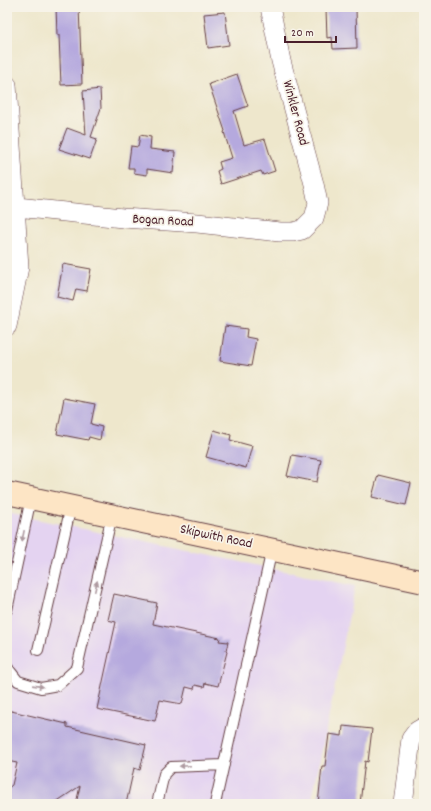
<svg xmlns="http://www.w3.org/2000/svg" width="431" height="811" viewBox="0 0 431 811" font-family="Dekko,sans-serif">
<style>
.built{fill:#e4d3f1}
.building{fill:#b5a9de}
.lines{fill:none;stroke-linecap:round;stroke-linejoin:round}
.lane-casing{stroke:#633d43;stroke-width:12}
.street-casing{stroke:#633d43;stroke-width:20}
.secondary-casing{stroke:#633d43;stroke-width:24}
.lane{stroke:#fff;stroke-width:10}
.street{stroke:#fff;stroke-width:19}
.secondary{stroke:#fde5c5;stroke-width:22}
.oneway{fill:#ae9aa0}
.labels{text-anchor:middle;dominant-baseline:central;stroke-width:3.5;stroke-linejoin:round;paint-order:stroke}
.street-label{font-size:14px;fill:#4a1f2b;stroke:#f7f3e8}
</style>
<rect width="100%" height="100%" fill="#f7f3e8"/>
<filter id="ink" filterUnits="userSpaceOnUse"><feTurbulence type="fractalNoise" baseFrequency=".025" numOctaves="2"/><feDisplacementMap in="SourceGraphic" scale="8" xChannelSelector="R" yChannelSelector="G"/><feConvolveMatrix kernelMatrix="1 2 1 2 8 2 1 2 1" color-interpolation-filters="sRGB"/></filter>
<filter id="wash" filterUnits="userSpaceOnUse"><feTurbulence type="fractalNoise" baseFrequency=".012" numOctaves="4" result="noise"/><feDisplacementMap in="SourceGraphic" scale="16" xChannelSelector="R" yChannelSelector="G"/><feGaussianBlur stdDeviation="0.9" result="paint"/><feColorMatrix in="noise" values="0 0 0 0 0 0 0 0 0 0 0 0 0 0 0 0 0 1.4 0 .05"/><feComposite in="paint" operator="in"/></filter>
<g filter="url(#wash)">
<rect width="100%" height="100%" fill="#eee7cc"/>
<!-- built -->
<path class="built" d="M7,513L355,586L311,804H7Z"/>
<g id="blocks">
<!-- building -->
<path class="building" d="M56,7H79L82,84L61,85L59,35H57Z
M356,8L357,48L333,49L332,37L327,38L326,9Z
M225,12L229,45L208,48L204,14Z
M237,74L248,106L234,111L244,145L265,139L275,171L263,175L261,171L221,184L217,171L221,169L219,162L232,158L224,132L225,131L209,84Z
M100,89L101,108L91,137L97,139L90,159L59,149L67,128L86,135L83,91Z
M140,135L151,137L150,149L175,152L173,173L147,169V175L134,173V168H128L131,146L138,147Z
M63,264L91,269L87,291L76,289L73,301L57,297Z
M225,326L247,329L246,337L256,339L251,366L220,361Z
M64,398L95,404L91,424L102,427L100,440L89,437L88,440L57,434Z
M214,430L231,435L230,440L252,446L246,468L206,457Z
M292,455L321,460L317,482L287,476Z
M378,475L411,483L406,505L372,497Z
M114,594L157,603L153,624L220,638L219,641L228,642L226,651L227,652L218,686L205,683L204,687L195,685L194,689L186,687L182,704L160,700L155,721L97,709L116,622L108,620Z
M7,710L67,724V727L146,745L140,770L134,768L126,804H76L80,786L53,804H7V789L12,785L17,763L7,761Z
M343,726L372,729L368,762L365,761L360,804H318L322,766H325L329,734L342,736Z"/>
</g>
</g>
<g filter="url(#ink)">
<use href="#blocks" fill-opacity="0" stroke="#633d43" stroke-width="1"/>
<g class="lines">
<!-- lane casing -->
<g class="lane-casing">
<path id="lane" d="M7,610L31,498
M38,650L71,506
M7,667L18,681L41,688L58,685L77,668L112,515
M157,804L164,774L171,767L224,765
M215,804L272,549"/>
</g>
<!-- street casing -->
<g class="street-casing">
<path id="street" d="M7,85L19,267L7,326
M7,206L123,218L197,223L280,232H293L302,230L314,218L318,203L314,184L281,61L270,7
M403,804L411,739L417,731L424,727"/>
</g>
<!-- secondary casing -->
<g class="secondary-casing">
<path id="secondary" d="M7,493L424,582"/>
</g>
<!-- lane -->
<use href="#lane" class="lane"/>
<!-- street -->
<use href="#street" class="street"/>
<!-- secondary -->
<use href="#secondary" class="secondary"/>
</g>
<!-- one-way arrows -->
<defs><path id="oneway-solid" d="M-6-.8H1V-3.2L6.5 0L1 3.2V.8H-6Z"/></defs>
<g class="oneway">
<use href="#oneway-solid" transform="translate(23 536) rotate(102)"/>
<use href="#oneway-solid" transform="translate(96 586) rotate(-77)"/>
<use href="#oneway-solid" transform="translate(38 686) rotate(8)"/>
<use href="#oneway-solid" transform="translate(185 766) rotate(178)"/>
</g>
</g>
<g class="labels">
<!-- street labels -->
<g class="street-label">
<text transform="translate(295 113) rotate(75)">Winkler Road</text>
<text transform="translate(163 221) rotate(3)">Bogan Road</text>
<text transform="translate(216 537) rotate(12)">Skipwith Road</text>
</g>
</g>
<!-- margin -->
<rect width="431" height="811" fill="none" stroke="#f7f3e8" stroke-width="24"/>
<!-- scale -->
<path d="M285 36v6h51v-6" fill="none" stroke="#4a1f2b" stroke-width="2"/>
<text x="291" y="36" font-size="12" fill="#4a1f2b" stroke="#f7f3e8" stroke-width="3" paint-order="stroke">20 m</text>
</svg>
